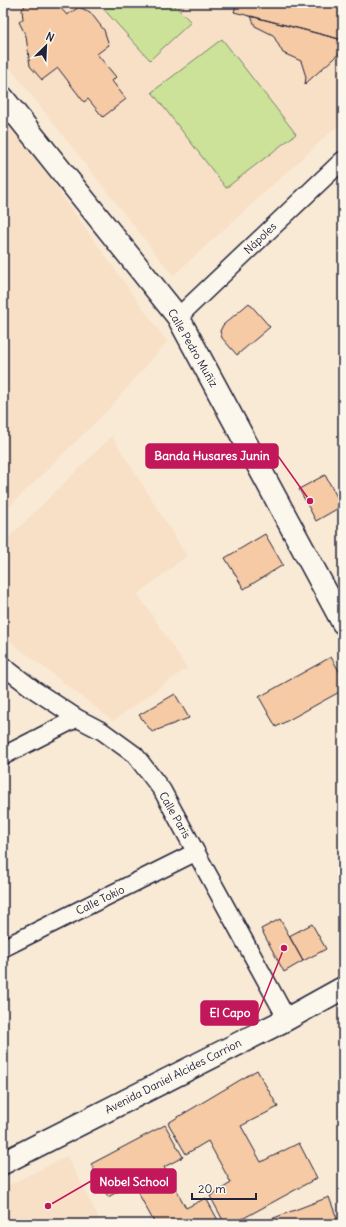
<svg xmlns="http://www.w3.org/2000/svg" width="346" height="1227" viewBox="0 0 346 1227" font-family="Delius,sans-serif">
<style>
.built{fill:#f8e0c7}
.green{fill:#cbe298;stroke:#76826a}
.building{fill:#f5caa4;stroke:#22223b}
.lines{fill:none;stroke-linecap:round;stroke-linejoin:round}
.minor-casing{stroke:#22223b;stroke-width:20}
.tertiary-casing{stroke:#22223b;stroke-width:25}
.minor{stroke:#fbf7ec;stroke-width:17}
.tertiary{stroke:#fbf7ec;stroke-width:22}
.labels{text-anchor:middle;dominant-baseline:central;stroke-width:3.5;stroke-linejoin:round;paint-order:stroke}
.street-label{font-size:11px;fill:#22223b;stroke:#fbf7ec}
.leader{fill:none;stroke:#c2185b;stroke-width:1.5}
.callout-dot{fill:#c2185b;stroke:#fbf7ec;stroke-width:1.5}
.callout{fill:#c2185b;stroke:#c2185b;stroke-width:1.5}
.callout-label{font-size:12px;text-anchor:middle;font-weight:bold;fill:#fff}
</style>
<rect width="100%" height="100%" fill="#f9ead6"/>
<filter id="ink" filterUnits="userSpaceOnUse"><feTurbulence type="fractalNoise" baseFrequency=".025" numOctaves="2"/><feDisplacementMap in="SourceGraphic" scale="8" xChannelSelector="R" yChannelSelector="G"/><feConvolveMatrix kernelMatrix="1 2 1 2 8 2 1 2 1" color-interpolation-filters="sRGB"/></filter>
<g filter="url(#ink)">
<!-- built -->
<path class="built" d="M3,3H343V121L173,276L3,59Z
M3,113L167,342L108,410L3,513Z
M112,436L187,556L138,594L187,668L113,721L3,636V543Z
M67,1156L102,1224H3V1188Z"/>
<!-- green -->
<path class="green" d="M98,3H172L191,22L150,60Z
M222,39L296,134L226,188L152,92Z"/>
<!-- building -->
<path class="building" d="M27,3H56L67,15L79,7L90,12L104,30L109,45L97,54L116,77L112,81L126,99L103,117L88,99L84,102L58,68L42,80L30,66L26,36L19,22L23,19L22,10Z
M237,3H343V40L234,12Z
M251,16L343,40V50L305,84L306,77L301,61L283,53L273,35L255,26Z
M249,303L270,327L237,355L222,338L220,331L223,325Z
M325,475L342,506L316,521L299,489Z
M265,534L283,565L244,589L225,558Z
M331,657L343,678V690L276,727L259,697Z
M175,694L189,718L152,732L139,715Z
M280,919L303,961L284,972L261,929Z
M312,924L326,949L303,961L289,936Z
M257,1070L278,1107L241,1126L261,1162L299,1143L317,1178L233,1224H225L210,1196L231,1183L208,1141L186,1154L168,1123Z
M165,1125L183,1157L164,1167L186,1208L206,1198L220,1224H155L133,1183L108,1197L91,1164Z
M329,1197L339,1224H258Z"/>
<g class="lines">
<!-- minor casing -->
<g class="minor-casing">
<path id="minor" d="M178,317L343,160
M3,666L33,689L77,718L102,731L135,755L162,790L287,1019
M3,756L77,718
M3,948L196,852"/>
</g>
<!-- tertiary casing -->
<g class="tertiary-casing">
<path id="tertiary" d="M3,98L178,317L343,623
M3,1163L287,1019L343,988"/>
</g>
<!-- minor -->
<use href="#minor" class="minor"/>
<!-- tertiary -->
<use href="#tertiary" class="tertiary"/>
</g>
</g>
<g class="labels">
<!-- street labels -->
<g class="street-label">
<text transform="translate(260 238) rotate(-44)">Nápoles</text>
<text transform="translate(193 348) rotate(60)">Calle Pedro Muñiz</text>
<text transform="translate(175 815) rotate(60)">Calle Paris</text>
<text transform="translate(100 900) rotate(-26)">Calle Tokio</text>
<text transform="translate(173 1076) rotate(-27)">Avenida Daniel Alcides Carrion</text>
</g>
</g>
<!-- callouts -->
<path class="leader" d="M310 501L278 456M284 948L258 1013M48 1206L91 1181"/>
<g class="callout-dot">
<circle cx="310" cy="501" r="4"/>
<circle cx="284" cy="948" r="4"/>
<circle cx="48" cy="1206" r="4"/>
</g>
<g class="callout">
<rect x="146" y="444" width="132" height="24" rx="4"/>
<rect x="201" y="1001" width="57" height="24" rx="4"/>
<rect x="91" y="1169" width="85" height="24" rx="4"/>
</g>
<g class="callout-label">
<text x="212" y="460">Banda Husares Junin</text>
<text x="230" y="1017">El Capo</text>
<text x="134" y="1186">Nobel School</text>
</g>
<!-- margin -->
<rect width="346" height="1227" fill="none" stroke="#fbf7ec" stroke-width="16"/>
<rect x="8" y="8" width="330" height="1211" fill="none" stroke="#22223b" stroke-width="1.5" filter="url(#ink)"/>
<!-- north arrow -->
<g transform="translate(46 46) rotate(24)" stroke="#fbf7ec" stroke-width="3" paint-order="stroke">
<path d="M0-3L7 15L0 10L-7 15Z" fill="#22223b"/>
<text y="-6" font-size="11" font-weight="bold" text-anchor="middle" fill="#22223b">N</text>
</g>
<!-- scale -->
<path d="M192 1193v6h64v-6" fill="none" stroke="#22223b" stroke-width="2"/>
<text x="198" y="1193" font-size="12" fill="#22223b" stroke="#fbf7ec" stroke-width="3" paint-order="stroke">20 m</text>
</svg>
